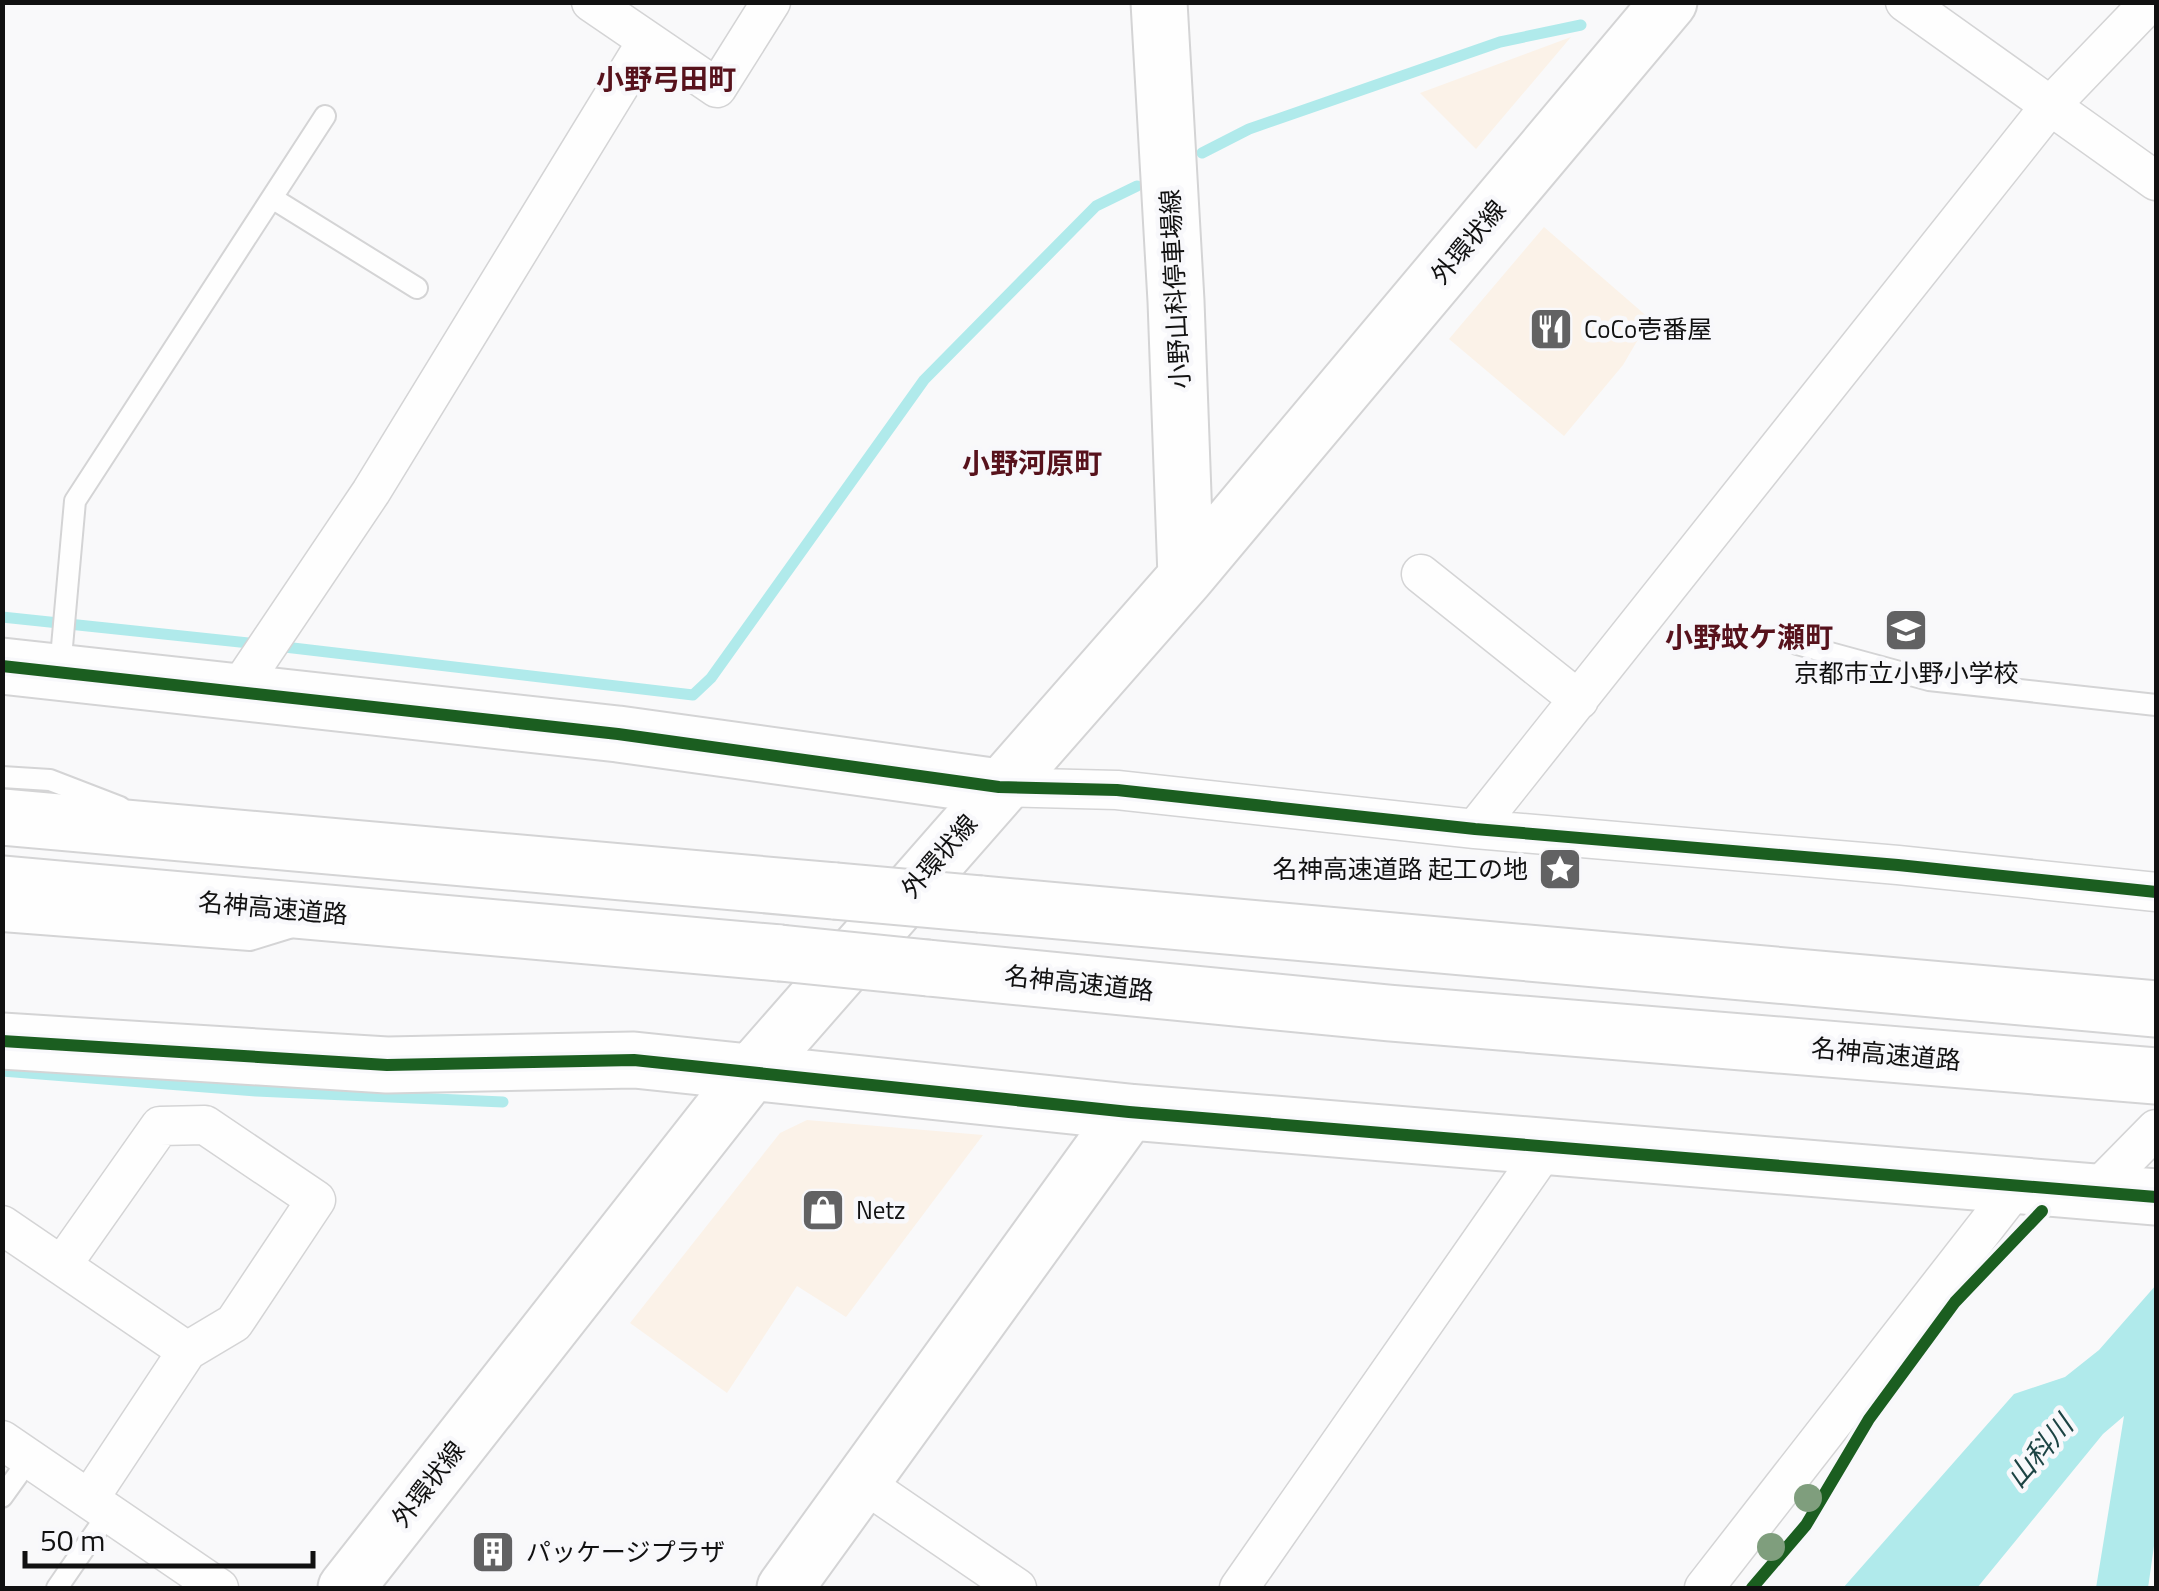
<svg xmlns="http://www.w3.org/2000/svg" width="2159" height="1591" viewBox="0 0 2159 1591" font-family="'Titillium Web','Noto Sans JP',sans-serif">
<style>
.commercial{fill:#fbf2e8}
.water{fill:#b0eaeb}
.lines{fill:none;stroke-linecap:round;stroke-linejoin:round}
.stream{stroke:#b0eaeb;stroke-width:11}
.lane-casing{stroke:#d4d4d5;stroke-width:24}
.street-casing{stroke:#d4d4d5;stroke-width:41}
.secondary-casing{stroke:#d4d4d5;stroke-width:59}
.highway-casing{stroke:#d4d4d5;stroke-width:59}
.lane{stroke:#fefefe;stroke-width:20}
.street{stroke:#fefefe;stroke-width:38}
.secondary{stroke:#fefefe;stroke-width:55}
.highway{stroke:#fefefe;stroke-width:55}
.highway-bridge-casing{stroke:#d4d4d5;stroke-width:59;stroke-linecap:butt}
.highway-bridge{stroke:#fefefe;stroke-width:55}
.cycleway-casing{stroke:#f8f8fb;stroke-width:19}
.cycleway{stroke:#1b5e20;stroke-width:12}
.tree{fill:#7f9e7d}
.labels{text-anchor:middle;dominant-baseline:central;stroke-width:9;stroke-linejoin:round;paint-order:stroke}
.street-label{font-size:25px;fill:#111;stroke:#f8f8fb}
.poi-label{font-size:25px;fill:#111;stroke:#f8f8fb;text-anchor:start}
.neighbourhood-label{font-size:28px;font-weight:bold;fill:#57121c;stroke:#f8f8fb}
.water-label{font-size:28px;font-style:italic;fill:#1d4444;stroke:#f8f8fb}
</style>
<rect width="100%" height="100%" fill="#f9f9fa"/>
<!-- commercial -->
<path class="commercial" d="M1571,37L1476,149L1420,93Z
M1544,227L1650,319L1623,365L1564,436L1449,339Z
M807,1120L983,1135L846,1317L797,1286L727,1393L630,1323L780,1133Z"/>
<!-- water -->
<path class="water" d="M2156,1285V1532L2148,1588H2096L2124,1416L2103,1434L1977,1588H1843L2014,1394L2065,1377L2099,1350Z"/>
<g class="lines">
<!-- stream -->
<path class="stream" d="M1202,153L1249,129L1500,42L1581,25
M2,617L258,644
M276,646L693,695L711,678L924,380L1096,206L1137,186
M2,1071L256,1091L503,1102"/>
<!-- lane casing -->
<g class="lane-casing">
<path id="lane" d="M272,198L417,288
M1797,644L1929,680L2156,705
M60,669L75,501L325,116
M2,777L50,780L120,807
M2,921L250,940L289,928
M2,1497L30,1458
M57,1588L108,1514"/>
</g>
<!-- street casing -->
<g class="street-casing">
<path id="street" d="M591,2L717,88L771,2
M1905,2L2156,181
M1421,574L1579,700
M237,691L371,492L647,41
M999,787L1117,790L1475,829L1898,865L2156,892
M1475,829L2050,106L2150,2
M2095,1191L2156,1129
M2,1225L187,1351
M62,1265L160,1126L205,1125L316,1200L234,1323L187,1351L89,1499
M2,1440L219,1588
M862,1482L1017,1588
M1239,1588L1546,1148
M1704,1588L2018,1185"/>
</g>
<!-- secondary casing -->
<g class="secondary-casing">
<path id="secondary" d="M1159,2L1176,301L1186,577
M2,666L618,734L999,787
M2,1041L387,1065L634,1060L1129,1112L2156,1197
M346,1588L750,1074L1186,577L1669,2
M785,1588L1129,1112"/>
</g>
<!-- highway casing -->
<g class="highway-casing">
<path id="highway" d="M2,817L835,891
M2,884L780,953
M980,904L2156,1009
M928,968L1389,1013L2156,1076"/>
</g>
<!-- lane -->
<use href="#lane" class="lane"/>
<!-- street -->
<use href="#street" class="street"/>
<!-- secondary -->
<use href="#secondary" class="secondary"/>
<!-- highway -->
<use href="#highway" class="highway"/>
<!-- highway-bridge casing -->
<g class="highway-bridge-casing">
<path id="highway-bridge" d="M835,891L980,904
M780,953L928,968"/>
</g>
<!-- highway-bridge -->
<use href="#highway-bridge" class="highway-bridge"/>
<!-- cycleway casing -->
<g class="cycleway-casing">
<path id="cycleway" d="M2,666L618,734L999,787L1117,790L1475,829L1898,865L2156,892
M2,1041L387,1065L634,1060L1129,1112L2156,1197
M1752,1588L1806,1525L1869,1419L1955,1302L2042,1211"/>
</g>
<!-- cycleway -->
<use href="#cycleway" class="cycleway"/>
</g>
<!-- trees -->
<g class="tree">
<circle cx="1808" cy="1498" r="14"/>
<circle cx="1771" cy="1547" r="14"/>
</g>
<!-- icons -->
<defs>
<g id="restaurant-square" transform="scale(2.25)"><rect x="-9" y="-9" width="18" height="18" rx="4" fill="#626263" stroke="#f8f8fb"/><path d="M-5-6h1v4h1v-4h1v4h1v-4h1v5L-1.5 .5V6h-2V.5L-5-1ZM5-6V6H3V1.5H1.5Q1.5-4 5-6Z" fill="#fff"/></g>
<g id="school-square" transform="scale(2.25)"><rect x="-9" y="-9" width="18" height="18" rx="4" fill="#626263" stroke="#f8f8fb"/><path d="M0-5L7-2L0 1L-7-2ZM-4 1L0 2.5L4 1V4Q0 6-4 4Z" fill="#fff"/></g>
<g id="sight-square" transform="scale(2.25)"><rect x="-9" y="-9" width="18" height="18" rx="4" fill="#626263" stroke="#f8f8fb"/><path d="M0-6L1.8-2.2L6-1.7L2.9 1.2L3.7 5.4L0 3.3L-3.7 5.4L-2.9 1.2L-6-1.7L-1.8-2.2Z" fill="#fff"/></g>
<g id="shop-square" transform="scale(2.25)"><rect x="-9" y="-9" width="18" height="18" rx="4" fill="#626263" stroke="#f8f8fb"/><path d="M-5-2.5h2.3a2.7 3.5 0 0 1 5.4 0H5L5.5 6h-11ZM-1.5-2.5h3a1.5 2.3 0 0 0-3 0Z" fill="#fff"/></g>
<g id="building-square" transform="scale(2.25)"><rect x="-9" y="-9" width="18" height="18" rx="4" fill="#626263" stroke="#f8f8fb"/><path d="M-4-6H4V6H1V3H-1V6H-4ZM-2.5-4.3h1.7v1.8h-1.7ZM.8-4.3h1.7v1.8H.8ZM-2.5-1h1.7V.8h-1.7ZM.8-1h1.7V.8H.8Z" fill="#fff"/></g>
</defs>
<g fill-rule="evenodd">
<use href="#restaurant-square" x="1551" y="329"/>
<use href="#school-square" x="1906" y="630"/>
<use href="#sight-square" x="1560" y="869"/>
<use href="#shop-square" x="823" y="1210"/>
<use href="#building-square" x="493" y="1552"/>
</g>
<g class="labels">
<!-- street labels -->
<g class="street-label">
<text transform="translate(1468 242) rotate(-50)">外環状線</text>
<text transform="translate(1175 289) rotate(-93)">小野山科停車場線</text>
<text transform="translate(939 856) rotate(-49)">外環状線</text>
<text transform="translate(273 908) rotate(5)">名神高速道路</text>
<text transform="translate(1079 983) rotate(6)">名神高速道路</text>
<text transform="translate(1886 1054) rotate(5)">名神高速道路</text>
<text transform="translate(428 1484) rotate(-52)">外環状線</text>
</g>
<!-- poi labels -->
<g class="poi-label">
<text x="1584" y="329">CoCo壱番屋</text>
<text x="1906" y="673" text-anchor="middle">京都市立小野小学校</text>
<text x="1528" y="869" text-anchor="end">名神高速道路 起工の地</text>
<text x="856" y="1210">Netz</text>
<text x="526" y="1552">パッケージプラザ</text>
</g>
<!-- neighbourhood labels -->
<g class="neighbourhood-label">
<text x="666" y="78">小野弓田町</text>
<text x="1032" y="462">小野河原町</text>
<text x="1749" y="636">小野蚊ケ瀬町</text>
</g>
<!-- water labels -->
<g class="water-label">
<text transform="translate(2039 1451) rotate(-49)">山科川</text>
</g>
</g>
<!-- border -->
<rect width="2159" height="1591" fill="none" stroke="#111111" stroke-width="10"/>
<!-- scale -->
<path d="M25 1551v15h288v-15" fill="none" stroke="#111111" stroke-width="5"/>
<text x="40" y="1551" font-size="30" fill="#111111" stroke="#f8f8fb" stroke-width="8" paint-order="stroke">50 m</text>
</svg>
